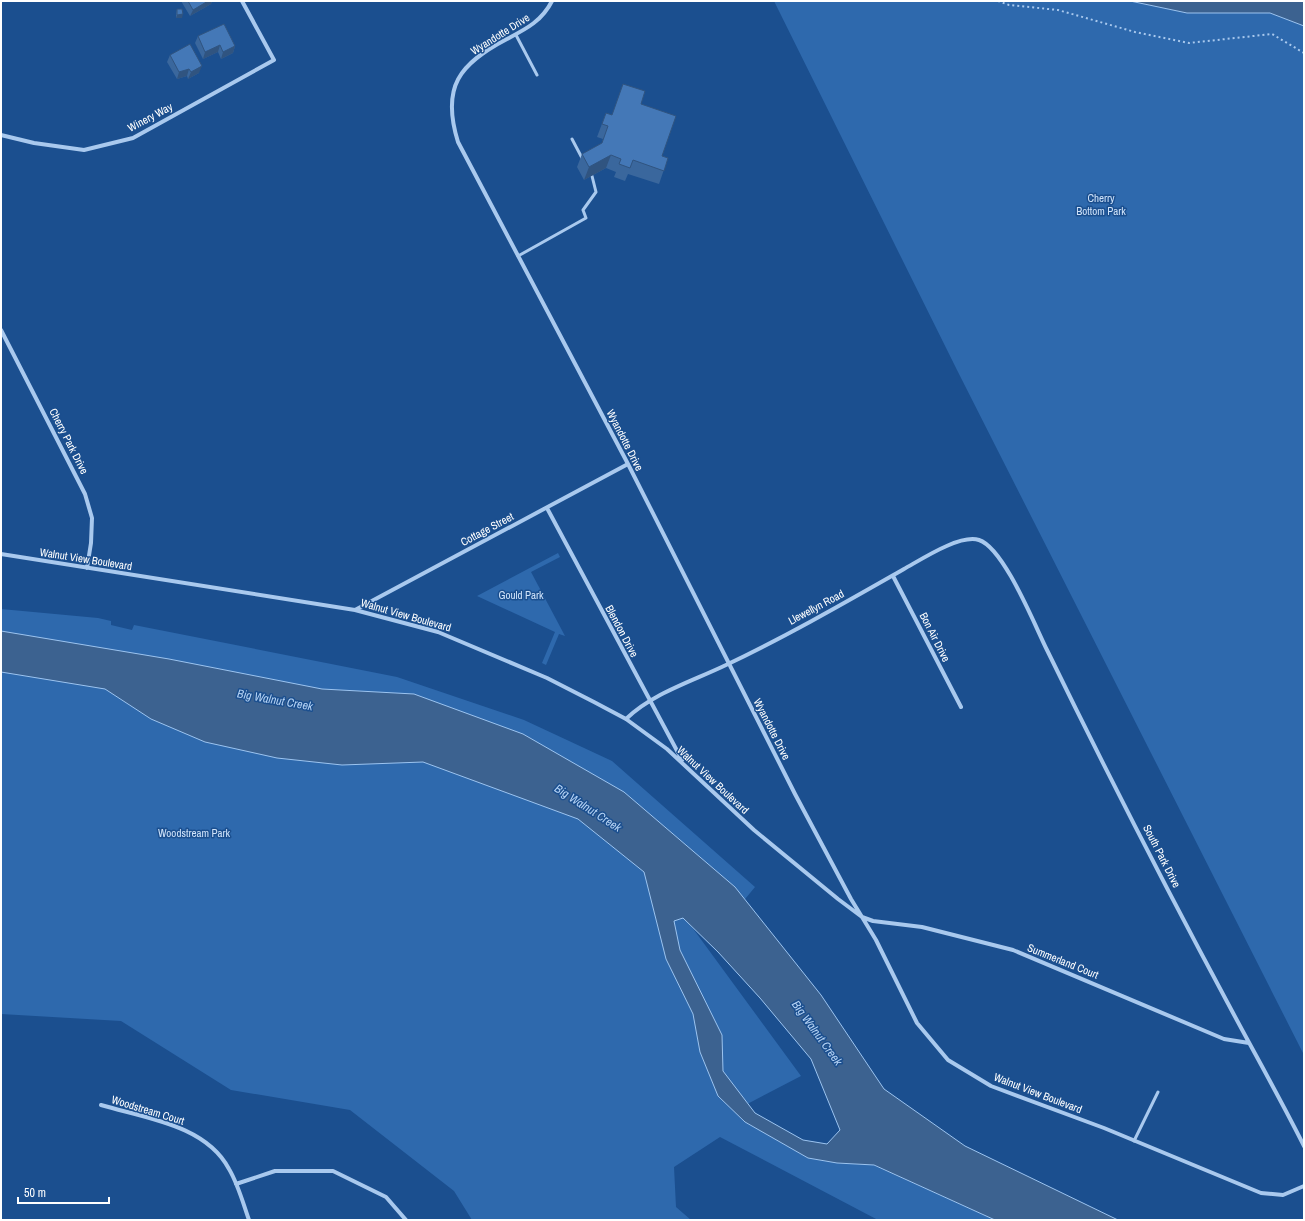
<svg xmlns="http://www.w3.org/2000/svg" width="1305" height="1221" viewBox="0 0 1305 1221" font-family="'Archivo Narrow',sans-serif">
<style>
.green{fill:#2e69ad}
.water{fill:#3c6290;stroke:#9cc4f0;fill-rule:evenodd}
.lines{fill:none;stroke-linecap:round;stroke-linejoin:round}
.path{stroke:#a9c9ee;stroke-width:2;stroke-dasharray:2 3;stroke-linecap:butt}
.service{stroke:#a9c9ee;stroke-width:3}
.minor{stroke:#a9c9ee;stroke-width:4}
.wall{fill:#3a679d}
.shaded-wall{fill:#305480}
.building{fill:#4478b7;stroke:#305480}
.labels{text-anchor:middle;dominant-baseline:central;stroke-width:3;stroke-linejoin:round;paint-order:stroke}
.street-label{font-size:11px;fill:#fff;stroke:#1b4f8f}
.park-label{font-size:11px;fill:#cfe3fa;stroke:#1b4f8f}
.water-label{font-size:12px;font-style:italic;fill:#b5d3f5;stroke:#1b4f8f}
</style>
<rect width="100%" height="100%" fill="#1b4f8f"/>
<!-- green -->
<path class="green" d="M774,1H1130L1187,13H1270L1304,26V1055L957,370Z
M558,553L560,557L531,572L565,636L559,634L546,665L542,663L555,632L477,596Z
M1,609L98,618L111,621V625L132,630L134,625L397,677L524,720L612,761L755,887L717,933L686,919L801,1076L734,1111L745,1122L808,1158L837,1163L873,1165L995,1220H878L720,1137L674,1167L676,1207L691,1220H472L454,1191L350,1110L231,1090L121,1021L1,1014Z"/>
<!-- water -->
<path class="water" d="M1130,1H1304V26L1270,13H1187Z
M1,631L169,659L322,689L414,694L523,734L624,792L735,887L821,995L884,1089L965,1146L1118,1220H995L874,1165L837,1163L808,1158L745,1122L718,1096L700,1052L693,1014L666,959L644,872L578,819L423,762L342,765L277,758L205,742L151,719L105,689L1,672ZM683,918L718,952L760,998L811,1059L840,1130L827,1144L803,1140L755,1113L723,1071L722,1035L680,950L674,921Z"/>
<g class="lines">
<!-- path -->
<path class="path" d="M998,1L1009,5L1058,10L1135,32L1189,43L1272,34L1304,53"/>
<!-- service -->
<path class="service" d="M516,35L537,75
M572,139L582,158
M518,256L586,218L583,210L596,192L592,176
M1134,1141L1158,1092"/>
<!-- minor -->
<path class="minor" d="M552,1C542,21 526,29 507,39C459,64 441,87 458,142L628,464L795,794L851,899L862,917L873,921L922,927L1013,950L1224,1039L1249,1043
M1,135L34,143L84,150L133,138L274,60L242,1
M1,330L85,494L92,518L91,543L87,568
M547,508L682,760
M1,554L355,610L438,632L547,678L594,702L626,719L667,749L754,830L838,899L862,917L876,940L917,1023L948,1060L991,1086L1104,1128L1261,1193L1283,1195L1304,1186
M893,576L961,707
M355,610L628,464
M626,719C653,693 693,681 726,665C787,636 846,602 904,569C922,559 960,534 979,540C1004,548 1035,626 1047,650C1106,771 1168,892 1232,1011C1256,1056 1281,1100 1304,1146
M101,1105C145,1118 206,1125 229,1169C238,1184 243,1203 249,1220
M236,1184L275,1171H333L386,1197L406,1220"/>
</g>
<!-- wall -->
<path class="wall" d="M181,1H212L211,4L190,16Z
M177,9L182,18H176V13Z
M198,36L235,46L233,53L221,59L218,52L203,59L195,43Z
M170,55L199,73L188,79L187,76L177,79L167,62Z
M641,104L662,156L668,158L659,184L628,174L625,181L614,177L616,172L606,168L584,180L577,167L582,154L602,143L603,139L597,137L606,113L612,115Z"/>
<!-- shaded-wall -->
<path class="shaded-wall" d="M208,1H212L211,4L190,16L193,10Z
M183,14L182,18H176L177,15Z
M220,45L218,52L203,59L205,52Z
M235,46L233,53L221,59L223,52Z
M202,66L199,73L188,79L191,72Z
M189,69L187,76L177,79L179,72Z
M611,155L606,168L584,180L589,167Z"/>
<!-- building -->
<path class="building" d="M188,1H208L193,10Z
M177,9H182L183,14L177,15Z
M224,24L235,46L223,52L220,45L205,52L198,36Z
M190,44L202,66L191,72L189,69L179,72L170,55Z
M623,84L645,91L641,104L676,116L662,156L668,158L664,171L633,160L630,168L619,164L621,159L611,155L589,167L582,154L602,143L608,126L602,124L606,113L612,115Z"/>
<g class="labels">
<!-- street labels -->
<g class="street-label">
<text transform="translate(500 34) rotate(-32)">Wyandotte Drive</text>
<text transform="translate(150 117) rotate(-28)">Winery Way</text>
<text transform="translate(625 440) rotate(63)">Wyandotte Drive</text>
<text transform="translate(69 441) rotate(63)">Cherry Park Drive</text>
<text transform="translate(487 529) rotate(-28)">Cottage Street</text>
<text transform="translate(86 559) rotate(9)">Walnut View Boulevard</text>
<text transform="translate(816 607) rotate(-28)">Llewellyn Road</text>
<text transform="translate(406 615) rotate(16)">Walnut View Boulevard</text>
<text transform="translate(622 631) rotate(62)">Blendon Drive</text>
<text transform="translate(935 637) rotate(63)">Bon Air Drive</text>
<text transform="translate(772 729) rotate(63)">Wyandotte Drive</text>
<text transform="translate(713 780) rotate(43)">Walnut View Boulevard</text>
<text transform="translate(1162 856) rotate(63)">South Park Drive</text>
<text transform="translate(1063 961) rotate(22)">Summerland Court</text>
<text transform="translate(1038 1093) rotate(21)">Walnut View Boulevard</text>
<text transform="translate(148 1110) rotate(17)">Woodstream Court</text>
</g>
<!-- park labels -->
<g class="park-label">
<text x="1101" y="198">Cherry<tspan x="1101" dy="13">Bottom Park</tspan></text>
<text x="521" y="595">Gould Park</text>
<text x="194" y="833">Woodstream Park</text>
</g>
<!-- water labels -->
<g class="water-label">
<text transform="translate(275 700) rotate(10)">Big Walnut Creek</text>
<text transform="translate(588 808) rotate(33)">Big Walnut Creek</text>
<text transform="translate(817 1033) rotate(54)">Big Walnut Creek</text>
</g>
</g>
<!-- border -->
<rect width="1305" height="1221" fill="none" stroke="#ffffff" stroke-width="4"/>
<!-- scale -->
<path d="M18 1197v6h91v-6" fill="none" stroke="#ffffff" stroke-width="2"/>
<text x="24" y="1197" font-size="12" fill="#ffffff" stroke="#1b4f8f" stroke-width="3" paint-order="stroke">50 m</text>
</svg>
